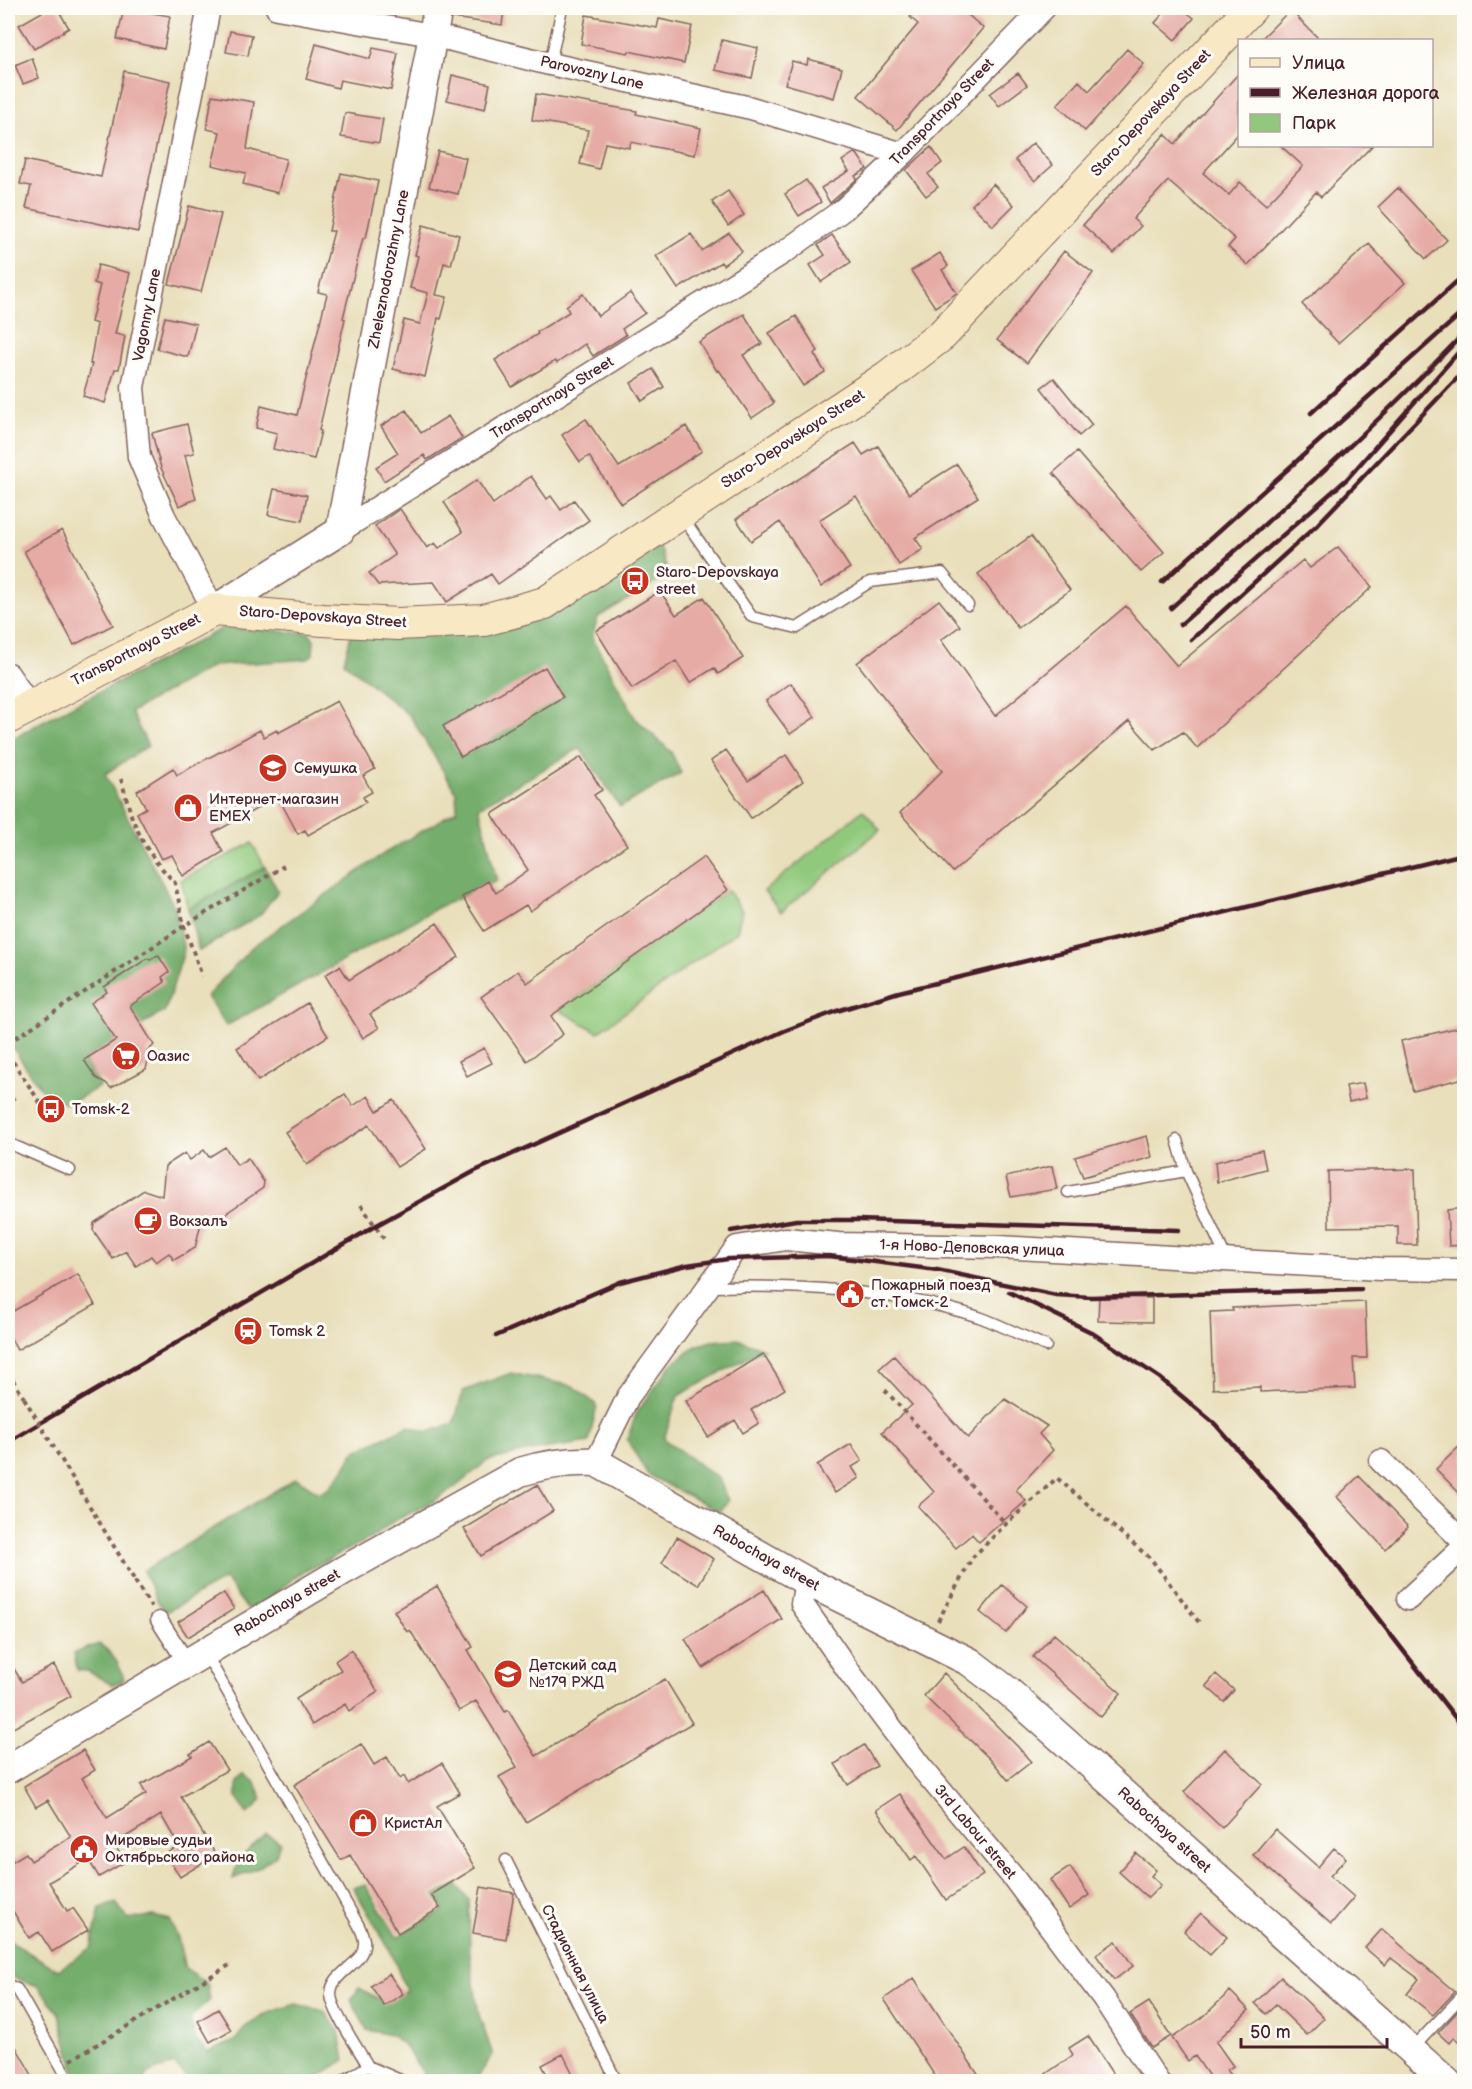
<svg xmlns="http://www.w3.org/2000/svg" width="1472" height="2089" viewBox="0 0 1472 2089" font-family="'Balsamiq Sans',sans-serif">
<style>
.green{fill:#90c97c;stroke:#6d7454;stroke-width:1.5}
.forest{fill:#74ad6c;stroke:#5f664c;stroke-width:1.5}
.building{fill:#e6aba5}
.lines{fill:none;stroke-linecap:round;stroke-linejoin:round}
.service-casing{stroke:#82625d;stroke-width:13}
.pedestrian-casing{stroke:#82625d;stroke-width:19}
.minor-casing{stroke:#82625d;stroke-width:25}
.tertiary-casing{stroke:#82625d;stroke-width:31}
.secondary-casing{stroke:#82625d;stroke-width:34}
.path{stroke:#82625d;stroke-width:4;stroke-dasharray:4.5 4.5;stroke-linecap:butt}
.service{stroke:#fff;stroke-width:10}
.pedestrian{stroke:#fff;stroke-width:16}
.minor{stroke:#fff;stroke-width:22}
.tertiary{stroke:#fff;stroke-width:28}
.secondary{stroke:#f8e8c3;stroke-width:32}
.rail{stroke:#4a1f2b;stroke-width:4.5}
.path-bridge{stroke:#82625d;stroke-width:4;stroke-dasharray:4.5 4.5;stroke-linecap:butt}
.labels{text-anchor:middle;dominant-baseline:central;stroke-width:6;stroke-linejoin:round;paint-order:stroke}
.street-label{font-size:15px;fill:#4a1f2b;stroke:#fdfcf7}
.poi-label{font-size:15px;fill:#4a1f2b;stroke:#fdfcf7;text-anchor:start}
</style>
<rect width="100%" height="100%" fill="#fdfcf7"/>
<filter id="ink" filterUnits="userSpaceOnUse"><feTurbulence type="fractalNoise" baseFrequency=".0167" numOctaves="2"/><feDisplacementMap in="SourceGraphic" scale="12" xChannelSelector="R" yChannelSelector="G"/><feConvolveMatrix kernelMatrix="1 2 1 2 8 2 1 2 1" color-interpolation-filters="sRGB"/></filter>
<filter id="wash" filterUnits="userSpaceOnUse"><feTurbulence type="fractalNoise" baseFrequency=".008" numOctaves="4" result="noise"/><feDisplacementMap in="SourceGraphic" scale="24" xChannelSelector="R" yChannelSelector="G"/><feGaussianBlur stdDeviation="1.35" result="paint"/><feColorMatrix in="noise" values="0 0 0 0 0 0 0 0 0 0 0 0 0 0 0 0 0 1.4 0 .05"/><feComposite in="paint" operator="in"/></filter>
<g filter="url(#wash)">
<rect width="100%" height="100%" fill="#e9dfbb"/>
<!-- green -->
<path class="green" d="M863,810L880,830L781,912L764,891Z
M252,843L265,867L188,909L181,880Z
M728,890L742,911L737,931L598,1032L559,1010Z"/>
<!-- forest -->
<path class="forest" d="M657,541L669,575L598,617L592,637L635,718L671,752L681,773L620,807L580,748L479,807L497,881L439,907L226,1026L207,996L253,946L385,853L457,810L456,792L410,716L344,662L352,630L486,628Z
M223,628L310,633L314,640L313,654L308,659L213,666L131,712L148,746L105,774L175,908L184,951L165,1011L84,1060L100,1086L70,1104L48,1099L8,1041V742L43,721Z
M265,867L278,891L260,915L199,951L188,909Z
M737,1339L764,1349L678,1396L664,1439L719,1479L728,1501L720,1512L648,1475L627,1440L636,1414L671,1365L696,1346L711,1341Z
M511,1373L573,1386L597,1405L589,1442L530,1451L487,1461L458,1485L434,1501L392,1522L375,1536L297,1575L265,1603L247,1609L225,1579L166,1612L158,1602L143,1571L296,1478L319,1493L328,1489L342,1472L355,1451L408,1426L428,1432L454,1423L463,1391Z
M99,1644C113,1653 120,1664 124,1680L112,1685L88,1671L77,1670L74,1653Z
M244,1775L254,1781L262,1799L255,1808L247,1814L237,1798V1783Z
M266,1834L280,1842L276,1855L258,1868L233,1879C236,1859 251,1847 266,1834Z
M365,1885L397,1937L444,1910L435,1895L457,1885L469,1900L470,1958L479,2015L493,2055L478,2077L470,2081H429L403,2044L391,2035L367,2030L351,2000L359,1988L386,2003L406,1991L392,1954L353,1887Z
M116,1903L128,1919L153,1916L170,1920L178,1938L185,1969L207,1983L210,2000L190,2018L195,2039L208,2052L235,2041L245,2027L268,2013L296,2004L324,2011L339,2031L345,2060L312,2081H191L174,2064L147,2074L143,2081H82L74,2069L59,2014L38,1986L8,1976V1940L58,1970L91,1948L100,1908Z"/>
<g id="blocks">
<!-- building -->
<path class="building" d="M49,8H57L69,28L34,49L19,25Z
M124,8L170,16L164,49L117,39Z
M454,8H504L502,25L453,18Z
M918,8H960L983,28L897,130L858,96L918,24L910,17Z
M1168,8H1181L1194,18L1175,40L1155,23Z
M1290,10L1320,40H1260Z
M586,15L657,28L659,19L692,26L684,63L629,51L628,53L581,44Z
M230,31L252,35L248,56L226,52Z
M722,40L758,48L752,78L715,70Z
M316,44L370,59L373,48L398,53L391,90L340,80L338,88L306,79Z
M1127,49L1144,64L1085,131L1057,105L1079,81L1089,91Z
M32,58L39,78L23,84L15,65Z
M808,59L842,68L834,98L785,84L792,61L807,65Z
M124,71L170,81L138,232L26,208L31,186L20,184L25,160L101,177Z
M1018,73L1027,85L999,106L990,94Z
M1239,73V133L1203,173L1229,195L1240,182L1266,205L1303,166L1281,146H1372L1321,197L1316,192L1248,265L1228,247L1235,239L1168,181L1133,219L1141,226L1114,254L1083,225L1165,134L1175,144Z
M452,75L490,84L485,109L447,100Z
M536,94L637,111L636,114L701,128L695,155L631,142L629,148L605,143L599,169L580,164L588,130L532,120Z
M212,95L254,102L247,149L286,159L278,193L243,184L246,173L212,165L220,132L207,129Z
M345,113L383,119L379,143L341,137Z
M1033,143L1053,165L1035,181L1015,160Z
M931,147L942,163L928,174L938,187L926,196L906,170Z
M438,151L466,158L458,194L429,187Z
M854,153L857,154L867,169L855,176L857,179L830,203L821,188L849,171L842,161Z
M341,173L378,181L366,238H363L343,318L345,319L319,430L321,431L314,459L273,449L277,433L256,428L261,406L297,415L327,294L318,292L334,231H329Z
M806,180L821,202L799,216L785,194Z
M993,184L1014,205L993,226L972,205Z
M1398,188L1447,240L1426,259L1378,207Z
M728,191L744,215L728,226L712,202Z
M189,206L221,214L201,292L169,284Z
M423,225L459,235L451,265L444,263L436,295L447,297L441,319L438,318L425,377L393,369L404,320L420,324L428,293L410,288L418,256L415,255Z
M729,233L742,251L723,265L721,262L678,289L656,256L691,234L702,251Z
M832,235L851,262L821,282L810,265L825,255L818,245Z
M1369,244L1405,283L1338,343L1302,304Z
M1064,251L1093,273L1027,363L997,340Z
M940,253L948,266L942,270L957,293L935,307L911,271Z
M98,265L130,273L115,334L125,336L119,369H115L105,403L83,396L92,364H90L97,324L91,322L100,285L94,283Z
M630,293L645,313L622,329L626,335L593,356L585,344L557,363L555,361L512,387L495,360L538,334L537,332L569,312L566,306L583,294L598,316Z
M744,314L762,344L743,355L774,403L752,418L719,370L717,371L699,342Z
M796,316L818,351L814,354L825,372L803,386L769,333Z
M165,317L196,324L188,357L157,349Z
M653,369L664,387L642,401L631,383Z
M1054,378L1092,425L1079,436L1041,388Z
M406,410L421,433L448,416L462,438L427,460L424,455L384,481L376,467L398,453L381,426Z
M586,419L619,467L686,426L702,451L621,504L589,456L580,462L562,435Z
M187,424L194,453L185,455L196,499L179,506L161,468L152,433Z
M855,443L863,455L878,446L909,494L957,464L978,497L915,538L923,549L899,565L856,496L819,520L850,568L821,587L780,522L751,541L736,519Z
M1077,452L1164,552L1141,572L1053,473Z
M531,476L547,499L551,496L561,510L574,500L589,520L498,584L491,574L447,602L434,582L378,585L369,573L395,555L375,526L400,509L427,548L435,543L439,548L463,532L444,502L477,480L493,504Z
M274,489L307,495L302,521L268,515Z
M62,530L113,625L74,645L24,551Z
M1031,536L1070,590L1018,628L978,574Z
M1338,547L1372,587L1197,748L1183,732L1155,750L1129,721L953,872L900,813L942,771L857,663L939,600L960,626L941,640L995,716L1126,606L1177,666L1303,560L1310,568Z
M660,591L676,615L704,597L743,658L718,674L714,668L690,683L676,661L632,689L596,631Z
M545,667L563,697L461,757L443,726Z
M791,683L815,717L790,734L766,701Z
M337,701L375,769L363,776L372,792L363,797L366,802L308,835L305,830L298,834L278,797L213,833L223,852L183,876L172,855L161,859L137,813L146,808L137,791L173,768L177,775L260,730L264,737L277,730L278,733Z
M726,750L748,781L786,755L803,781L751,818L711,761Z
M581,757L602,790L594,795L627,845L530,911L526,905L484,931L462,897L488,881L496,893L528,870L492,814Z
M704,857L728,890L551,1016L563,1034L527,1061L481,997L518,971L527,983Z
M437,923L459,957L370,1014L379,1028L363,1038L325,975L340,966L349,980Z
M158,955L169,972L162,977L165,982L130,1006L154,1045L147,1052L149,1057L146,1069L111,1088L106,1083L96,1078L84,1060L116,1040L91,1003L107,992L104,987L148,958L150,960Z
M307,1003L328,1036L258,1081L237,1048Z
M1464,1026V1078L1413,1091L1401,1041Z
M484,1048L492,1063L467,1076L459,1061Z
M1363,1083L1366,1098L1349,1102L1346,1086Z
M345,1094L353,1106L368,1096L377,1111L394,1100L426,1149L397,1167L369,1125L307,1165L285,1132Z
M1147,1136L1152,1157L1083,1177L1075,1157Z
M225,1147L237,1165L248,1158L264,1182L263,1188L213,1222L202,1219L195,1248L174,1260L169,1253L156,1262L151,1256L136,1266L126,1251L113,1259L93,1230L94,1223L144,1190L162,1196L165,1166L185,1153L190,1160L204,1150L209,1157Z
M1262,1150L1266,1169L1217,1182L1215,1162Z
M1052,1166L1057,1189L1011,1197L1006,1177Z
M1415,1169L1417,1245H1398V1226L1329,1227L1328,1171Z
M1464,1208V1245L1449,1246L1447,1210Z
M78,1274L95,1305L17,1350L8,1333V1314Z
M1099,1297L1152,1298V1322L1098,1321Z
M1365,1302L1367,1358H1353L1355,1388L1260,1392V1387L1213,1389L1210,1312L1233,1311L1232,1308Z
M763,1354L785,1389L751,1410L759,1423L743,1433L735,1420L708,1437L686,1401Z
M894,1356L968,1438L1005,1399L1047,1426L1039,1434L1053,1450L1016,1490L1026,1501L979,1542L972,1534L956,1548L918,1506L934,1492L882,1432L912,1405L879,1369Z
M1464,1442V1498L1436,1469Z
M851,1444L862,1461L852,1467L859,1478L835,1493L817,1465Z
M1359,1476L1408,1527L1385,1549L1337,1497Z
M537,1485L553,1511L481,1556L464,1529Z
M677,1537L714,1559L698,1585L662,1563Z
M1002,1585L1027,1606L1006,1633L980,1612Z
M437,1586L473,1647L468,1650L505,1712L508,1710L536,1756L665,1679L692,1723L526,1822L499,1777L517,1767L476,1701L459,1711L410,1630L407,1632L394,1611Z
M764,1590L782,1619L703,1668L685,1639Z
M224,1593L234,1609L188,1637L178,1622Z
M1054,1634L1121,1693L1101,1717L1033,1657Z
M351,1650L378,1692L349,1711L345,1704L312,1725L296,1699L341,1670L335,1661Z
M8,1659L22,1682L54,1665L71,1696L8,1731Z
M944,1673L1018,1747L1031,1762L1008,1780L994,1763L924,1696Z
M1216,1674L1234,1690L1224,1702L1206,1686Z
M209,1742L227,1770L181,1797L216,1855L180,1877L165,1854L179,1846L161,1815L114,1844L125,1862L99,1877L88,1859L49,1882L67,1911L73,1908L88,1930L52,1952L39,1932L29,1938L8,1903V1864L26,1853L31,1861L71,1837L48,1800L36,1807L24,1786L83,1750L95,1770L82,1778L107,1818L146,1794L141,1785L192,1756L190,1754Z
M361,1744L374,1765L387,1757L400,1779L404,1776L408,1784L442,1763L460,1793L437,1806L475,1868L431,1895L440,1908L398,1933L350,1855L341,1860L294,1785Z
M864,1745L877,1766L848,1785L835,1764Z
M1225,1749L1262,1784L1222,1828L1184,1792Z
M900,1794L946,1859L964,1847L983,1875L946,1900L916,1856L911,1860L876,1810Z
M1275,1829L1318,1867L1334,1848L1346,1858L1330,1876L1354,1897L1331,1924L1253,1855Z
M1136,1853L1156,1870L1151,1876L1161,1885L1148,1898L1119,1872Z
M1070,1867L1089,1895L1069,1909L1050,1880Z
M481,1887L514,1893L506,1939L473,1933Z
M1201,1913L1227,1937L1210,1955L1184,1931Z
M1382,1929L1455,1992L1433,2015L1407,1994L1419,1979L1391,1958L1385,1965L1365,1948Z
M1116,1941L1133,1966L1114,1980L1096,1955Z
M389,1974L403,1994L384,2006L371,1986Z
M1281,1977L1324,2018L1307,2035L1276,2005L1266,2014L1255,2003Z
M914,1978L983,2082H939L884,1999Z
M1230,1991L1249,2010L1216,2042L1233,2066L1227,2070L1236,2082H1213L1195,2056L1188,2061L1172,2038L1202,2018Z
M1149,2002L1171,2036L1152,2048L1130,2014Z
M1464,2004V2047L1454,2037L1449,2043L1438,2033Z
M218,2009L231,2030L210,2042L198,2021Z
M8,2033L36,2082H8Z
M1088,2036L1118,2082H1034L1073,2055L1069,2048Z
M563,2054L577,2082H551L542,2065Z"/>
</g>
</g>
<g filter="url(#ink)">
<use href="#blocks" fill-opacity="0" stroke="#82625d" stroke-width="1.5"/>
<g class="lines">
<!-- service casing -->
<g class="service-casing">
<path id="service" d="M550,64L562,8
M681,515L752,617L797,628L870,582L942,573L968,605
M1177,1140L1186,1171L1227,1260
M8,1143L70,1170
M1068,1192L1186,1171
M708,1287C798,1285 892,1289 979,1317C1001,1325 1024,1337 1046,1346
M206,1654L359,1926C361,1930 363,1935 364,1940C367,1965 330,1971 331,1995C332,2011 359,2050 368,2066
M506,1860L617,2082
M8,1985L17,1989L70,2082
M1411,2050L1464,1994
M341,2082L368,2066L405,2082"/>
</g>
<!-- pedestrian casing -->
<g class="pedestrian-casing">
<path id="pedestrian" d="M159,1620L186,1662"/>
</g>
<!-- minor casing -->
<g class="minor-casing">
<path id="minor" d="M209,8L133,387L139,457L164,516L214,610
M277,8L432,35L550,64L751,108L903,154
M340,531L786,251L844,209L903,154L1044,8
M8,674L29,705
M1381,1461L1464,1542
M596,1462L628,1397L737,1247L786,1239L838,1244L999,1247L1380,1269L1464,1270
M806,1581L802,1604L850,1673L920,1766L1013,1877L1104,1999L1158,2082
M1408,1599L1464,1547"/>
</g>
<!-- tertiary casing -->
<g class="tertiary-casing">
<path id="tertiary" d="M214,610L340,531L438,8
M8,1769L344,1570L520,1472C546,1464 569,1461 596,1462L806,1581L970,1662L1008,1691L1447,2082"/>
</g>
<!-- secondary casing -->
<g class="secondary-casing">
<path id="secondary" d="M8,718L214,610L323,620L398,624L484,620L545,603L887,377L942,335L1251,8"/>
</g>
<!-- path -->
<path class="path" d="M121,779L132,818L144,844L157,863L175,883L184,926L202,976
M8,1043L184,926L284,866
M8,1054L43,1107
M8,1091L14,1100
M361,1205L386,1242
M8,1372L24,1398
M885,1390L1006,1524
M135,1581L151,1607
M938,1621L972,1558L1006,1524L1057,1478L1151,1559L1201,1625
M71,2060L233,1963"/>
<!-- service -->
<use href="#service" class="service"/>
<!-- pedestrian -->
<use href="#pedestrian" class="pedestrian"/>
<!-- minor -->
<use href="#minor" class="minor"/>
<!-- tertiary -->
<use href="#tertiary" class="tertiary"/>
<!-- secondary -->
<use href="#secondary" class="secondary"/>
<!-- rail -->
<path class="rail" d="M1311,413L1464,275
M1162,582L1464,311
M1171,608C1271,519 1372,430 1464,333
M1180,625L1347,479L1464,346
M1191,640L1317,525L1464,371
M731,1231L796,1220H858L1179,1230
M1009,1292L1091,1332L1160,1378L1215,1424L1315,1537L1464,1729
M496,1336L620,1282L687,1265L728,1259L829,1256L937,1270L1056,1295L1091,1297L1361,1289
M8,1442L375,1226L475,1171L784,1031L837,1011L899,992L1464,854"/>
<!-- path-bridge -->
<path class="path-bridge" d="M24,1398L135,1581"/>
</g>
</g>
<!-- icons -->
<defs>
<g id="bus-disc" transform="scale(1.5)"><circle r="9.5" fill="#c8321e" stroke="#fdfcf7"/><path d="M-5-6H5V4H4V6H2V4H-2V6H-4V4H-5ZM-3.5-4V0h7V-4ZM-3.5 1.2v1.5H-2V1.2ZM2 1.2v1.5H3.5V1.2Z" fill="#fff"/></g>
<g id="school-disc" transform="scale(1.5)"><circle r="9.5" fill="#c8321e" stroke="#fdfcf7"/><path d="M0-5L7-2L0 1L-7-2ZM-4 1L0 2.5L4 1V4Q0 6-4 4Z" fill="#fff"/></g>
<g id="shop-disc" transform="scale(1.5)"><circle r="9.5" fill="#c8321e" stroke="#fdfcf7"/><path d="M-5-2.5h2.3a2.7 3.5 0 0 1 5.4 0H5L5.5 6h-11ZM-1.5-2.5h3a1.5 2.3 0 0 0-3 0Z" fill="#fff"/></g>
<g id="supermarket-disc" transform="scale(1.5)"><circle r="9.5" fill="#c8321e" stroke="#fdfcf7"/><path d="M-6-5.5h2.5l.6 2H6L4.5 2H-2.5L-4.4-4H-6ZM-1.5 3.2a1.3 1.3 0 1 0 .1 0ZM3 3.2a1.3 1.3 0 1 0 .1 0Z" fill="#fff"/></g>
<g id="cafe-disc" transform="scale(1.5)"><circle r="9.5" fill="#c8321e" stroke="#fdfcf7"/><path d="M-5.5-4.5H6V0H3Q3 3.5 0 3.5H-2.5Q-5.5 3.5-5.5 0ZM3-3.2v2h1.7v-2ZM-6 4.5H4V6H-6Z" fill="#fff"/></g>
<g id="civic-disc" transform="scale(1.5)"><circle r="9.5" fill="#c8321e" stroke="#fdfcf7"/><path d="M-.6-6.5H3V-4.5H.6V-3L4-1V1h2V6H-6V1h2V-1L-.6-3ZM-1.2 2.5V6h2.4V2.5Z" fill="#fff"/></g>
<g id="station-disc" transform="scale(1.5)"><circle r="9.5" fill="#c8321e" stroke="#fdfcf7"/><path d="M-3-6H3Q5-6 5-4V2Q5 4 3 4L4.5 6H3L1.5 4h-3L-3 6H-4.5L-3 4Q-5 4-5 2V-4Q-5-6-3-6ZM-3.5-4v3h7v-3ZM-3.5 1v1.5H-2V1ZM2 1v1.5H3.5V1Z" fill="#fff"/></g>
</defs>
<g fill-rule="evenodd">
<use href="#bus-disc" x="635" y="581"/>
<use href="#school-disc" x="273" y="768"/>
<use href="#shop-disc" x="188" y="808"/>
<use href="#supermarket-disc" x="126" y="1056"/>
<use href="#bus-disc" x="51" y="1109"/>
<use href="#cafe-disc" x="148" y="1221"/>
<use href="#civic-disc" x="850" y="1294"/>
<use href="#station-disc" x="248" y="1331"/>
<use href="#school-disc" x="508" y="1674"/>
<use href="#shop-disc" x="363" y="1823"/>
<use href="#civic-disc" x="84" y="1849"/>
</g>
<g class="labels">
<!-- street labels -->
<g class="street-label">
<text transform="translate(592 73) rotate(13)">Parovozny Lane</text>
<text transform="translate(942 112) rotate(-46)">Transportnaya Street</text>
<text transform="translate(1151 113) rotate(-47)">Staro-Depovskaya Street</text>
<text transform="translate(389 269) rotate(-79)">Zheleznodorozhny Lane</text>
<text transform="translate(147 315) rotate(-79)">Vagonny Lane</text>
<text transform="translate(552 398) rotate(-32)">Transportnaya Street</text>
<text transform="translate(793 439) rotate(-33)">Staro-Depovskaya Street</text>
<text transform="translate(323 617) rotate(4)">Staro-Depovskaya Street</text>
<text transform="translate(136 650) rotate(-27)">Transportnaya Street</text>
<text transform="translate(972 1248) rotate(2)">1-я Ново-Деповская улица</text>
<text transform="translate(766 1558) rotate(29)">Rabochaya street</text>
<text transform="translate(287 1603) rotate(-30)">Rabochaya street</text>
<text transform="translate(1164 1830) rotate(42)">Rabochaya street</text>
<text transform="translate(975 1832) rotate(50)">3rd Labour street</text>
<text transform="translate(575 1964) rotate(63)">Стадионная улица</text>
</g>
<!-- poi labels -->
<g class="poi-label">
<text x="656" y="572">Staro-Depovskaya<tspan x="656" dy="17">street</tspan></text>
<text x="294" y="768">Семушка</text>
<text x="209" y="799">Интернет-магазин<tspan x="209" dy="17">EMEX</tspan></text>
<text x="147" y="1056">Оазис</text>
<text x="72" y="1109">Tomsk-2</text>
<text x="169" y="1221">Вокзалъ</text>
<text x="871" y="1285">Пожарный поезд<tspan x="871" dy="17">ст. Томск-2</tspan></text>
<text x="269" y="1331">Tomsk 2</text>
<text x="529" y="1665">Детский сад<tspan x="529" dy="17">№179 РЖД</tspan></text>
<text x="384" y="1823">КристАл</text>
<text x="105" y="1840">Мировые судьи<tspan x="105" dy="17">Октябрьского района</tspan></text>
</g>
</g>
<!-- margin -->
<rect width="1472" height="2089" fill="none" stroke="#fdfcf7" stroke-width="30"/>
<!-- legend -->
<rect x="1238" y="39" width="195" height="108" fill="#fdfcf7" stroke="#b5a4a5" stroke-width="1.5"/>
<rect x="1250" y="58" width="30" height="9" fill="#f8e8c3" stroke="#b5a4a5" stroke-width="1.5"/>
<text x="1292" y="69" font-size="18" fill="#4a1f2b">Улица</text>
<rect x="1250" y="88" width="30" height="9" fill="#4a1f2b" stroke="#b5a4a5" stroke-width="1.5"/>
<text x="1292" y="99" font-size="18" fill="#4a1f2b">Железная дорога</text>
<rect x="1250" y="114" width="30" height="18" fill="#90c97c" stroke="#b5a4a5" stroke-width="1.5"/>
<text x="1292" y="129" font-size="18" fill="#4a1f2b">Парк</text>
<!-- scale -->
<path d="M1241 2038v9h146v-9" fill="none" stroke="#4a1f2b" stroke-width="3"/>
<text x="1250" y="2038" font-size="18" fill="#4a1f2b" stroke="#fdfcf7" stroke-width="4.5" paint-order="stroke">50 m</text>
</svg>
